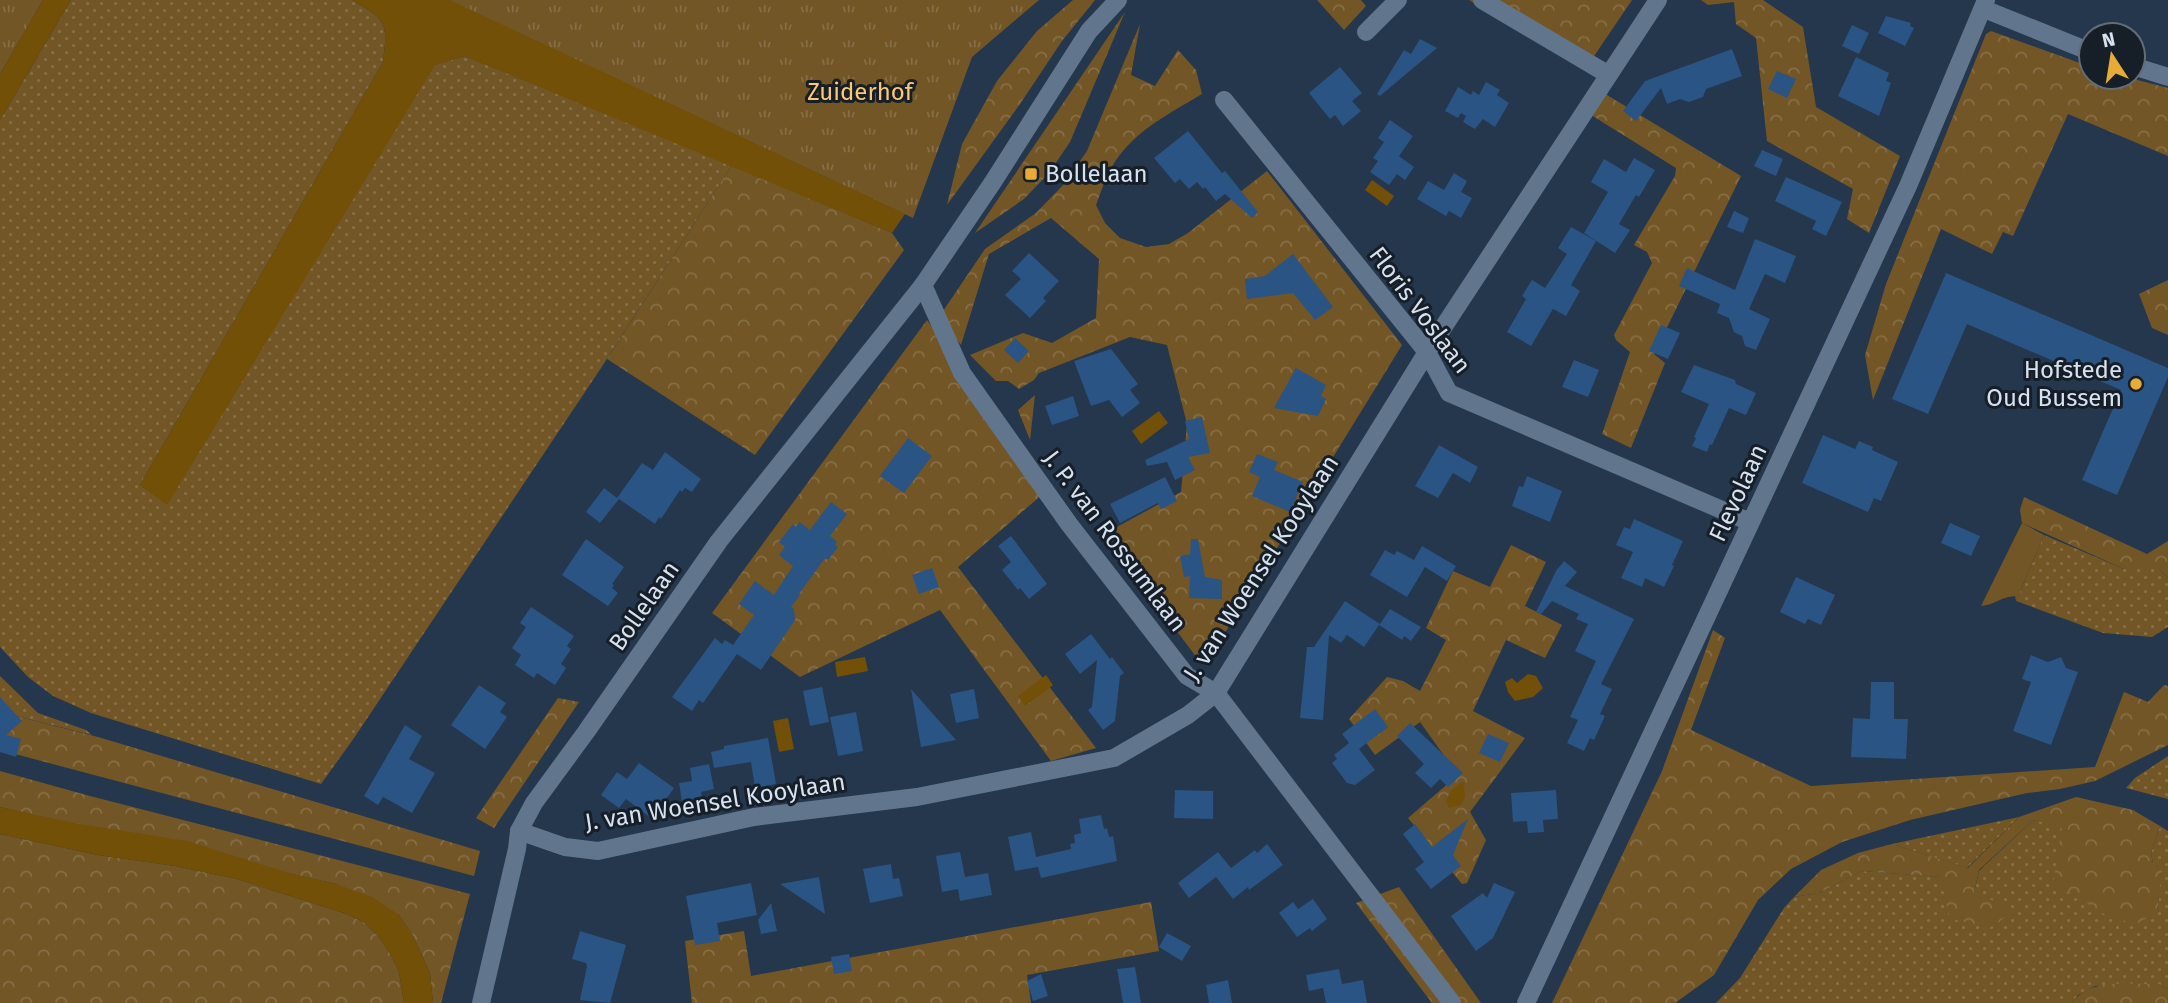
<svg xmlns="http://www.w3.org/2000/svg" width="2168" height="1003" viewBox="0 0 2168 1003" font-family="'Fira Sans',sans-serif">
<style>
.grass{fill:url(#grass-dots)}
.forest{fill:url(#forest-crowns)}
.park{fill:url(#park-tufts)}
.garden{fill:#735626}
.water{fill:#735008}
.building{fill:#295483}
.lines{fill:none;stroke-linecap:round;stroke-linejoin:round}
.street{stroke:#61758c;stroke-width:18}
.secondary{stroke:#61758c;stroke-width:18}
.poi-dot{fill:#e9ab38;stroke:#161e27;stroke-width:2.5}
.labels{text-anchor:middle;dominant-baseline:central;stroke-width:6;stroke-linejoin:round;paint-order:stroke}
.park-label{font-size:24px;fill:#fdc870;stroke:#161e27}
.poi-label{font-size:24px;fill:#d7e2f0;stroke:#161e27;text-anchor:start}
.street-label{font-size:24px;fill:#d7e2f0;stroke:#161e27}
</style>
<defs>
<pattern id="grass-dots" width="8" height="8" patternUnits="userSpaceOnUse" patternTransform="scale(1.75)"><rect width="8" height="8" fill="#735626"/><path d="M2 2h.1M6 6h.1" fill="none" stroke="#866e46" stroke-width="1.8" stroke-linecap="round"/></pattern>
<pattern id="forest-crowns" width="20" height="18" patternUnits="userSpaceOnUse" patternTransform="scale(1.75)"><rect width="20" height="18" fill="#735626"/><path d="M2 6a3 3 0 1 1 6 0M12 15a3 3 0 1 1 6 0" fill="none" stroke="#866e46"/></pattern>
<pattern id="park-tufts" width="24" height="20" patternUnits="userSpaceOnUse" patternTransform="scale(1.75)"><rect width="24" height="20" fill="#735626"/><path d="M3 7l-1-3M5 7V3M7 7l1-3M15 17l-1-3M17 17v-4M19 17l1-3" fill="none" stroke="#866e46"/></pattern>
</defs>
<rect width="100%" height="100%" fill="#25374c"/>
<!-- grass -->
<path class="grass" d="M71,0H352C387,20 388,22 383,62L140,485L167,504L434,65L465,56L732,165L601,368L354,738L321,784L91,713L53,696L28,677L0,647V120Z
M2044,535L2124,569H2159L2168,578V627L2152,637L2103,633L2016,601Z
M0,676L38,713L86,730L92,735L0,712Z
M2168,756V799L2126,788L2135,778Z
M2019,817L1967,868L1892,844Z
M2033,820L2062,825L2157,912L2159,894L2151,853L2160,826L2168,831V989L2158,984L2095,986L2078,995L2072,1003H1716L1740,978L1784,908L1794,897L1819,893L1862,871L1941,877L1974,893L1979,871Z"/>
<!-- forest -->
<path class="forest" d="M1073,0H1095L1062,41L1020,104L947,205L962,144L997,81L1037,31Z
M1317,0H1361L1366,6L1344,30Z
M1469,0H1632L1586,68Z
M1701,0H1763L1803,27L1816,107L1900,156L1869,233L1847,219L1853,189L1767,141L1756,38L1736,24L1734,2L1708,5Z
M1125,12L1070,142L1049,173L1024,199L975,233Z
M1140,24L1131,75L1155,86L1178,50L1196,70L1202,94C1172,112 1140,128 1119,156C1108,170 1102,189 1096,205L1105,223L1120,238L1146,247L1169,244L1188,233L1267,171L1402,345L1207,662L1197,658L1104,534L1181,492L1187,424L1167,345L1130,337L1039,373L1034,380L1019,389L1008,381H996L970,355L1023,333L1052,343L1096,318L1099,259L1051,218L989,254L961,345L939,317L985,249L1036,213L1064,184L1087,151Z
M1991,31L2091,67V77H2126L2168,88V156L2068,114L2013,236L2003,232L1992,254L1941,229L1873,400L1865,355L1886,284L1986,34Z
M1602,92L1741,176L1654,354L1665,363L1631,448L1602,434L1630,352L1616,340L1614,335L1652,263L1647,252L1634,245L1675,176L1676,168L1588,113Z
M732,165L892,233L904,250L755,455L607,359Z
M2168,280V335L2152,328L2139,294Z
M927,320L1051,487L958,567L1096,748L1051,761L940,610L800,677L712,613Z
M1035,395L1030,440L1018,410Z
M2024,497L2147,554L2168,541V578L2159,569H2124L2022,523L2020,510Z
M1511,545L1546,562L1525,606L1562,625L1545,658L1506,640L1473,711L1525,738L1470,812L1486,840L1467,883L1462,884L1408,818L1458,775L1420,722L1375,755L1349,719L1387,677L1403,681L1420,691L1446,640L1426,628L1453,571L1490,587Z
M1713,630L1725,638L1691,730L1811,786L2095,767L2124,692L2148,702L2164,685L2168,686V745L2095,781L2060,789L2027,793L1910,820L1842,842L1791,869L1758,900L1714,975L1675,1003H1552L1662,771Z
M558,698L579,702L494,828L476,818Z
M0,712L98,737L480,851L474,876L0,750Z
M0,771L90,796L470,894L441,1003H433L430,973L413,936L399,915L336,884L0,807Z
M2076,797L2133,810L2160,826L2151,853L2153,864L2162,869L2157,913L2136,924L2109,917L2053,883L2062,826L2033,820L1979,870L1974,893L2016,910L1991,927L1950,919L1940,877L1862,871L1819,893L1794,897L1821,870L1858,853L1892,844L1968,868L2019,817Z
M0,834L98,855L175,866L237,879L347,914L365,923L378,936L391,955L399,972L404,1003H0Z
M1399,887L1481,1003H1432L1356,903Z
M1151,902L1159,951L1027,975L1031,1003H692L685,941L744,931L751,976Z
M2158,984L2168,989V1003H2072C2090,977 2130,985 2158,984Z"/>
<!-- park -->
<path class="park" d="M0,0H43L0,74Z
M448,0H1039L972,57L913,218Z"/>
<!-- garden -->
<path class="garden" d="M2022,523L2044,535L2016,601L2015,596C2001,597 1994,605 1981,606Z"/>
<!-- water -->
<path class="water" d="M43,0H71L0,120V74Z
M352,0H450L905,214L892,233L465,56L435,65L167,505L140,485L383,62C388,22 387,20 352,0Z
M1372,180L1394,196L1387,206L1365,190Z
M1159,411L1168,423L1141,444L1132,431Z
M865,657L868,671L837,677L835,662Z
M1528,674L1536,676L1543,688L1533,697L1515,701L1508,692L1505,682L1512,678L1517,683Z
M1046,675L1053,685L1025,706L1018,696Z
M788,718L794,749L779,752L773,721Z
M1464,782L1465,797L1461,805L1449,808L1446,801C1448,793 1456,784 1464,782Z
M0,807L74,823L187,841L289,873L336,884L372,897L399,915L413,936L430,973L433,1003H404L399,972L391,955L378,936L365,923L347,914L237,879L175,866L98,855L0,834Z"/>
<!-- building -->
<path class="building" d="M1886,16L1911,23L1910,26L1914,28L1905,46L1878,33Z
M1852,25L1869,33L1859,54L1842,46Z
M1420,39L1437,48L1380,96L1377,94L1404,50L1411,54Z
M1732,49L1742,76L1706,89L1703,97L1689,102L1680,99L1667,104L1661,88L1636,121L1623,111L1645,81Z
M1856,57L1889,73L1886,81L1891,83L1879,116L1838,96Z
M1340,67L1362,93L1352,101L1361,111L1343,126L1335,115L1330,119L1309,93Z
M1777,71L1796,79L1787,98L1768,89Z
M1486,82L1500,90L1497,95L1509,103L1495,127L1483,119L1475,129L1463,122L1466,116L1461,113L1458,118L1445,111L1458,87L1471,95L1473,91L1479,95Z
M1390,120L1413,136L1399,156L1414,167L1405,180L1397,174L1389,185L1370,172L1378,161L1373,158L1384,142L1378,138Z
M1188,131L1222,173L1225,171L1258,212L1252,218L1225,194L1216,201L1205,187L1203,189L1197,182L1189,189L1180,179L1175,183L1154,158Z
M1762,150L1783,159L1776,176L1754,166Z
M1634,158L1655,170L1639,197L1636,195L1619,224L1630,230L1615,253L1584,233L1608,192L1591,182L1604,159L1626,172Z
M1454,173L1467,181L1461,192L1472,198L1461,218L1449,211L1446,216L1417,199L1428,181L1444,190Z
M1786,177L1842,202L1826,236L1812,229L1816,221L1775,201Z
M1734,211L1749,218L1743,233L1727,227Z
M1571,227L1596,241L1571,285L1580,291L1566,316L1553,309L1531,346L1507,332L1526,299L1522,296L1532,280L1545,288L1567,254L1558,248Z
M1755,239L1796,256L1785,283L1765,274L1749,309L1770,319L1756,350L1745,346L1742,336L1734,332L1729,318L1717,313L1720,304L1679,286L1687,268L1735,290Z
M1029,253L1059,281L1043,298L1046,301L1030,318L1005,295L1021,279L1012,271Z
M1293,254L1333,307L1315,320L1293,293L1247,299L1245,279L1265,276Z
M1946,273L2168,368V377L2117,495L2082,480L2121,390L1967,324L1928,414L1892,399Z
M1661,325L1680,333L1668,359L1649,351Z
M1015,338L1029,351L1018,363L1004,350Z
M1111,349L1138,384L1130,390L1140,403L1122,417L1109,400L1091,406L1074,361Z
M1574,360L1599,370L1588,397L1562,387Z
M1694,365L1735,380L1736,384L1756,393L1746,415L1729,408L1712,445L1710,444L1707,452L1692,446L1696,438L1694,437L1709,404L1681,392Z
M1296,368L1326,385L1321,396L1326,399L1318,416L1274,408Z
M1073,396L1079,416L1052,425L1045,406Z
M1202,417L1210,453L1188,457L1195,470L1175,480L1167,462L1147,466L1145,460L1189,439L1185,421Z
M1823,435L1855,449L1859,441L1873,447L1872,450L1898,462L1881,501L1874,498L1868,512L1802,483Z
M908,438L932,456L904,493L880,476Z
M1439,445L1478,467L1470,483L1453,473L1438,498L1415,486Z
M665,452L701,479L692,492L685,488L682,492L680,490L661,519L659,517L655,524L619,499L600,523L586,512L604,488L617,498L642,463L653,470Z
M1257,454L1278,462L1274,470L1303,482L1290,512L1252,496L1260,477L1249,472Z
M1527,476L1562,491L1550,522L1512,506L1519,486L1523,487Z
M1165,477L1177,501L1161,509L1158,503L1120,523L1110,504Z
M831,502L847,514L830,536L837,542L835,545L838,547L828,560L825,558L799,594L800,595L791,607L794,609L795,620L761,670L737,654L703,703L699,700L692,711L672,697L715,638L722,644L725,640L733,645L754,615L739,604L755,581L774,595L793,566L779,555L785,547L779,542L793,524L796,527L799,522L810,530Z
M1634,519L1683,541L1672,565L1674,566L1664,587L1645,578L1642,587L1621,578L1633,552L1616,545L1624,527L1630,529Z
M1950,523L1980,536L1971,556L1941,543Z
M1011,536L1047,584L1029,599L1020,588L1018,590L1002,570L1011,562L998,546Z
M586,539L624,567L612,584L614,585L612,588L618,593L608,606L562,575Z
M1191,539H1198L1205,577L1222,580V599L1189,598L1190,576L1184,577L1180,556L1190,554Z
M1422,546L1456,566L1447,581L1425,567L1407,597L1370,575L1385,550L1394,555L1397,551L1414,560Z
M1564,561L1577,572L1565,586L1634,619L1601,684L1612,689L1600,714L1605,716L1594,740L1590,738L1584,751L1567,743L1578,720L1570,717L1596,661L1575,651L1588,624L1576,619L1579,614L1552,601L1541,614L1536,612L1556,571Z
M932,568L939,587L919,594L912,575Z
M1796,577L1835,595L1821,625L1808,619L1805,624L1780,612Z
M1345,601L1380,624L1390,609L1421,627L1411,641L1404,636L1402,640L1379,625L1364,647L1347,635L1341,643L1329,635L1323,720L1300,718L1307,647H1314Z
M531,607L574,636L567,646L571,649L561,664L566,668L555,685L537,673L534,678L515,665L521,655L512,648L526,627L520,623Z
M1091,634L1110,659L1112,657L1124,673L1120,676L1115,721L1103,730L1088,710L1092,707L1097,660L1080,674L1065,654Z
M2031,655L2048,662L2061,657L2066,668L2078,672L2051,745L2013,731L2031,682L2022,679Z
M1871,682H1894V719H1908L1906,759L1851,757L1853,718L1870,719Z
M479,685L506,703L500,712L507,717L485,749L451,725Z
M822,687L829,722L810,726L803,691Z
M911,689L956,740L921,747Z
M974,689L979,718L956,723L950,694Z
M0,697L22,721L6,735L21,739L16,757L0,752Z
M1375,709L1388,727L1359,749L1375,770L1355,785L1347,783L1332,763L1337,759L1334,755L1349,743L1342,734Z
M856,712L863,751L838,756L830,717Z
M1410,723L1463,773L1448,787L1440,779L1431,788L1415,773L1424,764L1397,736Z
M405,725L422,736L409,759L435,773L412,813L383,797L378,805L364,796Z
M1488,734L1509,743L1500,762L1479,753Z
M768,738L776,784L755,788L751,762L714,768L711,752L724,749V746Z
M639,763L674,788L652,819L626,799L619,808L601,795L617,772L627,779Z
M709,764L714,789L701,792L703,804L683,808L679,783L692,781L690,768Z
M1175,790L1213,791V819L1174,818Z
M1556,790L1558,819L1543,820L1544,832L1528,833L1527,821L1513,822L1511,793Z
M1101,815L1104,829L1107,828L1109,837L1113,836L1117,861L1041,878L1038,867L1015,871L1008,837L1031,832L1036,857L1071,849L1070,844L1075,843L1074,835L1081,833L1079,819Z
M1468,819L1453,855L1461,866L1431,889L1415,869L1424,862L1403,834L1415,824L1432,847Z
M1267,844L1283,865L1249,890L1248,887L1233,899L1216,877L1189,898L1178,883L1218,852L1231,868L1255,850L1257,853Z
M960,852L965,877L988,873L992,895L960,901L958,889L942,892L936,856Z
M891,864L893,879L899,878L903,896L870,903L863,869Z
M819,877L825,914L780,884Z
M751,883L757,915L717,923L720,941L695,945L686,896Z
M1494,883L1515,892L1493,938L1476,951L1451,916L1483,893L1487,898Z
M1313,899L1327,919L1312,931L1310,928L1297,937L1279,913L1293,902L1298,909Z
M771,903L777,931L761,934L758,920Z
M580,931L626,945L610,1003L580,1000L587,966L586,963L572,959Z
M1167,933L1191,946L1182,961L1159,947Z
M849,954L852,971L834,974L831,957Z
M1135,967L1141,1003H1123L1117,969Z
M1339,969L1342,984L1363,980L1367,1003H1326L1323,988L1309,991L1306,975Z
M1041,974L1048,996L1033,1001L1027,981Z
M1228,980L1232,1003H1209L1206,985Z"/>
<g class="lines">
<!-- street -->
<path class="street" d="M1482,0L1609,75
M1984,9L2091,52
M1366,32L1398,0
M2133,66L2168,77
M1224,100L1427,352L1449,393L1750,522
M923,285L962,373L1069,524L1187,676L1216,693L1452,1003
M519,831L565,847L598,851L754,817L917,797L1114,758L1188,715L1216,693L1427,352L1658,0
M1526,1003L1908,186L1986,0"/>
<!-- secondary -->
<path class="secondary" d="M481,1003L517,849L519,831L534,803L586,732L719,541L923,285L993,182L1089,31L1118,0"/>
</g>
<!-- markers -->
<g class="poi-dot">
<rect x="1024" y="167" width="14" height="14" rx="3.5"/>
<circle cx="2136" cy="384" r="7"/>
</g>
<g class="labels">
<!-- park labels -->
<g class="park-label">
<text x="860" y="92">Zuiderhof</text>
</g>
<!-- poi labels -->
<g class="poi-label">
<text x="1045" y="174">Bollelaan</text>
<text x="2122" y="370" text-anchor="end">Hofstede<tspan x="2122" dy="28">Oud Bussem</tspan></text>
</g>
<!-- street labels -->
<g class="street-label">
<text transform="translate(1420 310) rotate(53)">Floris Voslaan</text>
<text transform="translate(1738 493) rotate(-65)">Flevolaan</text>
<text transform="translate(1115 541) rotate(53)">J. P. van Rossumlaan</text>
<text transform="translate(1261 568) rotate(-57)">J. van Woensel Kooylaan</text>
<text transform="translate(644 606) rotate(-55)">Bollelaan</text>
<text transform="translate(715 802) rotate(-9)">J. van Woensel Kooylaan</text>
</g>
</g>
<!-- north arrow -->
<g transform="translate(2112 56) rotate(348)"><circle r="33" fill="#161e27" stroke="#636c77" stroke-width="2"/>
<path d="M0-5L12 26L0 18L-12 26Z" fill="#e9ab38"/>
<text y="-10" font-size="19" font-weight="bold" text-anchor="middle" fill="#d7e2f0">N</text>
</g>
</svg>
